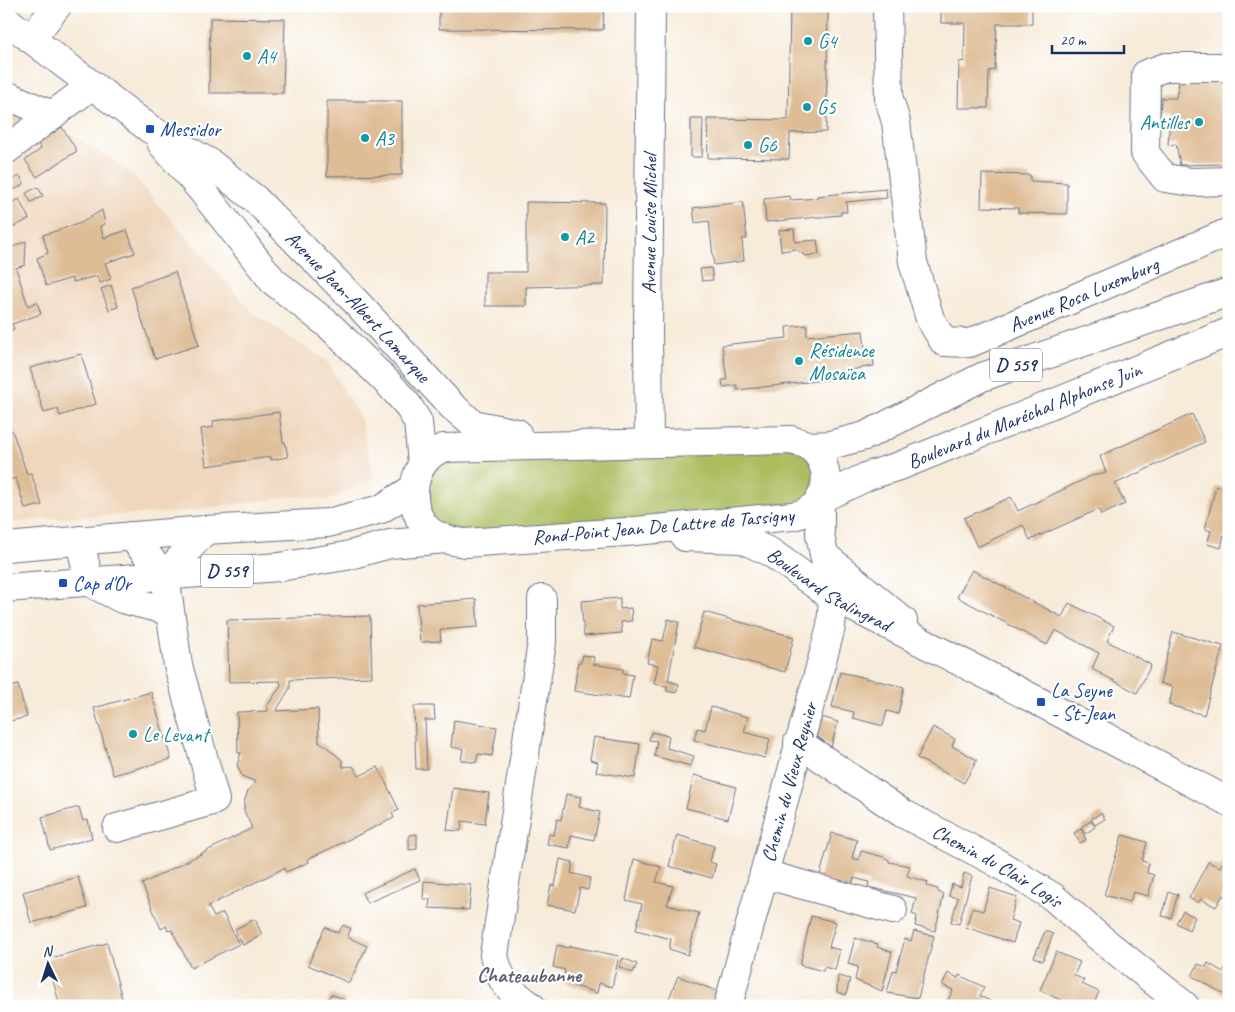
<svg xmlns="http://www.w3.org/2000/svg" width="1235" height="1012" viewBox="0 0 1235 1012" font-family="Caveat,sans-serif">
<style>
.built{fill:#efd6bc}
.green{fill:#acbd60;stroke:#64765f}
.building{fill:#debd96}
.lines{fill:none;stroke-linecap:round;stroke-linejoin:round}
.minor-casing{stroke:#687189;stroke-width:30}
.major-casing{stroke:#687189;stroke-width:30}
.minor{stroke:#fff;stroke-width:28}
.major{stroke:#fff;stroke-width:28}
.culture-dot{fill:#0f9aa8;stroke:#fff;stroke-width:2}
.transit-dot{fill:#1a4fb4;stroke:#fff;stroke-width:2}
.labels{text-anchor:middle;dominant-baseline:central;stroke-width:4.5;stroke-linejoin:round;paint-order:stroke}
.shield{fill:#fff;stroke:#5f6d8e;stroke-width:1}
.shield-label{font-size:19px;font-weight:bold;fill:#1b2f5e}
.culture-label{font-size:20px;fill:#0d838f;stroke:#fff;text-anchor:start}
.transit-label{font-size:20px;fill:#164399;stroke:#fff;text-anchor:start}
.street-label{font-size:20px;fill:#1b2f5e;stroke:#fff}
.neighbourhood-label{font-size:21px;font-weight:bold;fill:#5f6172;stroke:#fff}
</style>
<rect width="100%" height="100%" fill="#fff"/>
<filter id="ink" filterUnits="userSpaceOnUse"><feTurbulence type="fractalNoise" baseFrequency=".02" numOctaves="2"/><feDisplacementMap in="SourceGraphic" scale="10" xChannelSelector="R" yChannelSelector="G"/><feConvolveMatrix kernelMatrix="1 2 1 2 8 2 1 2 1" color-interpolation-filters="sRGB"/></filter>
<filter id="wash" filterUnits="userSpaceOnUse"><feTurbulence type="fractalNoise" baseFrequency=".0096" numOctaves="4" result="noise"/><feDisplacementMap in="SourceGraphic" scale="20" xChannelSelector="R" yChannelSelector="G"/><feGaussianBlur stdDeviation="1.12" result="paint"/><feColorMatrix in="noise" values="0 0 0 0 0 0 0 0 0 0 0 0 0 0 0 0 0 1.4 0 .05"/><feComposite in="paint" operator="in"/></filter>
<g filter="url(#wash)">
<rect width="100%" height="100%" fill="#f7ebd9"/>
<!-- built -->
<path class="built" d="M6,93L128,170L255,315L326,360L361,420L374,479L329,500L296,496L180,512L43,519L6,524Z"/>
<!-- green -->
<path class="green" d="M771,440L818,457L807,511L446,539L414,488L422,463Z"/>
<g id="blocks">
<!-- building -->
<path class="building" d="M439,6H604L603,30L439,29Z
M790,6H828L826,132L790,133L789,159L708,158L707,119L788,120Z
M941,6H1032V24H997L995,70L989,71L988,108H958L959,62L964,61L965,23H941Z
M210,18L285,19L283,93H209Z
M1180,77H1229V164L1180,165L1176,144L1168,145L1170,117H1160L1161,98H1176Z
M327,101H402V175L327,176Z
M6,106L39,120L6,144Z
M691,119H703L702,157H691Z
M62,127L77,151L37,177L25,160L41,149L38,143Z
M982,174L1030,175V181L1067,183V214L1018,213V208L981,207Z
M20,176L24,184L14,190L9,181Z
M38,187L43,196L31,202L26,193Z
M886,189L887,198L846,202L847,212H841V215L766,222L764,199L790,196L791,200L817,198V196Z
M19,199L29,219L6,231V206Z
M526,202L605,203L604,285L526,287V306H485V272H526Z
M743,202L747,239H742L744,261L714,265L709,221L695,223L693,208Z
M102,210L105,224L100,226L104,238L127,230L135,253L105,263L111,279L100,283L97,276L73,282L72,278L46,286L37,258L48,253L43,235L81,223Z
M794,229L795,242L817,240L819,254L805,256L796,249L781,251L779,230Z
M26,241L25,265L16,268L28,306L37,302L41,314L12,324L14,329L6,332V250Z
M711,268L713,280L702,281L700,269Z
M175,272L199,345L155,359L131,287Z
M111,285L118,307L109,310L101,289Z
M807,325V336L863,331L866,356L873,354L874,366L850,370L851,377L737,390V385L723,387L722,380H727L722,345L787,338L786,327Z
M81,354L96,404L60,416L58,409L44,413L30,368Z
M279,412L283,442H285L288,457L271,460V457L206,466L201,429L214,427L213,421Z
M1192,414L1205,442L1115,484L1125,504L1101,515L1099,509L1030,540L1023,525L977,547L964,518L1011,497L1018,511L1091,476L1106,473L1100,456Z
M6,425L9,431L12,430L27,474L31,473L42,505L25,509L16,478L6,481Z
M1216,486L1229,489V536L1224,535L1221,548L1207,544L1211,531L1205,529Z
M972,570L1062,617L1069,603L1114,626L1107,641L1151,665L1137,693L1092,669L1099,653L1055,630L1047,645L957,597Z
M620,598V609L631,608L632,621L621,622L622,633L584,636L581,601Z
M476,599L478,627L440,630L441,641L420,642L417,604Z
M704,612L794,637L785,672L694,647Z
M370,616L372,677L290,680V688L276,711L318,709L319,743H322L342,760L343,767L353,766L359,776L378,767L399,810L392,813L394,818L308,859L309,862L286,872L284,868L208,906L214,917L223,913L239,944L191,968L172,930L168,931L166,926L161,929L142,884L252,828L244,811V802L248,791L256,782L242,776L237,765L241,753H238L237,712L268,711L267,706L281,686L280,681L229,682L227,620Z
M668,619L679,622L668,681L679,684L676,693L667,691V686L654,684L658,665L647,663L652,639L663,641Z
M1173,632L1223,646L1204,715L1169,705L1173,687L1160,683Z
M583,655L594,657L593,664L623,669V673L633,675L629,699L574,691L578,662H581Z
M840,672L904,687L898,714L887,711L883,726L853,718L854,712L832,707Z
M18,685L27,717L6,722V688Z
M151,692L171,759L113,775L94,708Z
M414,706H434L435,720H425L427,769H416Z
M711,707L748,717L744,732L770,739L765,758L694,740L697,728L705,730Z
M822,717L838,722L831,747L816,735Z
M454,720L497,727L492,756L478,754L476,763L461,760L463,749L451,747Z
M933,727L955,739L952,746L977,760L964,783L917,758Z
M651,732L669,736L667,748L694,756L691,766L654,756L657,741L649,740Z
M594,737L640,744L635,778L596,772L598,762L590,760Z
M694,775L736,787L728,819L686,808Z
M453,788L489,793L485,824L462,821L461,831L447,830Z
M566,794L581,797L579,807L600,812L594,840L571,835L569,848L547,844L549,834L554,835L557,819L561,820Z
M79,807L83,821L88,820L92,838L50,850L42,817Z
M1101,813L1105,819L1095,825L1091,819Z
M1091,821L1095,827L1085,834L1081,827Z
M1081,829L1086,840L1080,843L1074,833Z
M832,833L857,840L852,858L859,860L861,851L884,857L889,860V862L910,866L907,876L928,882L927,886L938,889V892L944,894L935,931L915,926L917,916L912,914L916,898L868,887L869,882L854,878L850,891L819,878Z
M417,834V849L409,850V835Z
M677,835L714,846L710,862L716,864L712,878L669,866Z
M1122,835L1147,842L1142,861L1149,863L1147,873L1154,875L1148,896L1133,892L1130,902L1104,895Z
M560,859L573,862L571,873L590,878L588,890L580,888L575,910L547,905L551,885L555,886Z
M634,859L661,867L656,882L673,886L667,905L699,913L688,955L669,949L671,939L636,930L642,904L626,900Z
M1208,862L1220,867L1222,863L1229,866V898L1223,895L1216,907L1201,899L1198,903L1189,898Z
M415,869L420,880L367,903L362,893Z
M964,873L972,876L959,924L951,922L958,898L949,896L952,884L961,887Z
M78,877L87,908L31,923L23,892Z
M424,881L471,885L469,910L429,908L430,899H423Z
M990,888L1017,897L1010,920L1019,923L1013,943L966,927L972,908L983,911Z
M1169,892L1178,894L1171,918L1162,916Z
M1183,911L1195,917L1189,930L1176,923Z
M811,916L836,922L829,947L840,950L835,970L824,967L823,971L800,965Z
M255,919L262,935L243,945L235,929Z
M343,925L351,929L347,937L367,946L349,983L308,965L325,927L338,933Z
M914,931L934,936L918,998L887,993L893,970L896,971L905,939L911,941Z
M1045,931L1053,934L1043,961L1034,957Z
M855,938L878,944L877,947L892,952L882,991L855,980L858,967L848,964Z
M107,943L124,1006H60L47,959Z
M557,945L569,948L570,946L619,956L612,987L599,983L597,993L562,982L565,970L553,967Z
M1056,952L1080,962L1074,975L1084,980L1082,984L1099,992L1093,1006H1072L1040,990Z
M623,958L637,964L633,973L619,967Z
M1229,961V991L1226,995L1192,976L1198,964L1206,967L1208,963L1223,972Z
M948,973L958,978L959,975L984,987L980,996L1000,1006H956L947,1002L953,990L942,985Z
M678,976L722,993L717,1006H682L668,1001Z
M838,976L850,979L846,995L837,992Z
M331,994L345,1000L343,1006H325Z"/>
</g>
</g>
<g filter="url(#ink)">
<use href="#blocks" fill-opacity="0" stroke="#687189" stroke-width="1"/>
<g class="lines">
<!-- minor casing -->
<g class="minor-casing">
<g id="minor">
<path id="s1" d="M887,6L889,99L896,122L913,262L930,319L944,342L970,343L1229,232"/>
<path d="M31,39L57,6"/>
<path d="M1229,67H1166L1146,74L1145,153L1165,178L1192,182L1229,181"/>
<path d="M6,95L52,115"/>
<path d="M6,150L91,86"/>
<path id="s2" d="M649,443L648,333L651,6"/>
<path id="s3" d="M685,537L742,539L770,552L833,597L1032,698L1229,802"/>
<path d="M80,540L89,582L122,599L169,611"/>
<path d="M824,555L903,621"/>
<path d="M165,576L205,530"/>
<path id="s4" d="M798,742L902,813L994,861L1053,897L1094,933L1185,1006"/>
<path d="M117,828L215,800L178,665L165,576L131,536"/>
<path d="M764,874L893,910"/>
<path d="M531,1006C509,990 500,983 494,955L542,642V599"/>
<path id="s5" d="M728,1006L831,627L833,597L820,535V499"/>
</g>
</g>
<!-- major casing -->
<g class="major-casing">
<g id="major">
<path id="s6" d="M6,20L150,129L210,163L255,199L356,302L452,406L473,424L517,433"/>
<path d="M162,144L200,188L273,281L330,326L390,385L407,404L418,422L422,463"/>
<path d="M791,440C796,442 805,443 809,446C831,462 832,498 807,511C803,514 797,515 792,516L625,532L465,543C453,541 441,539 431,532C403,510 411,459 443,448Z"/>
<path d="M809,446L830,445L865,436L982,377L1229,292"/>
<path id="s7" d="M820,499L868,476L902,465L1229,332"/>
<path d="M6,547L205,530L328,523L381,509L414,488"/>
<path d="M6,588L279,567L346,556L390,544L446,539"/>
</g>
</g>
<!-- minor -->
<use href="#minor" class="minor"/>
<!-- major -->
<use href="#major" class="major"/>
</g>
</g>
<!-- markers -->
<g class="culture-dot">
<circle cx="808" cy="41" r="5"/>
<circle cx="247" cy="56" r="5"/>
<circle cx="807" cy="107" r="5"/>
<circle cx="1199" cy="122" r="5"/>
<circle cx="365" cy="138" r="5"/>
<circle cx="748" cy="145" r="5"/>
<circle cx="565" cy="237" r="5"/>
<circle cx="799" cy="361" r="5"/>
<circle cx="133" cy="734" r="5"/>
</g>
<g class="transit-dot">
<rect x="145" y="124" width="10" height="10" rx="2.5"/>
<rect x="58" y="578" width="10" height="10" rx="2.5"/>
<rect x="1036" y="697" width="10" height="10" rx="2.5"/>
</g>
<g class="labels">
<!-- shield labels -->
<g class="shield">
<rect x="990" y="348.5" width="52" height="33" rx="4"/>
<rect x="201" y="554.5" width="52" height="33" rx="4"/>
</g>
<g class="shield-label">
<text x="1016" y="365">D 559</text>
<text x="227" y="571">D 559</text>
</g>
<!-- culture labels -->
<g class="culture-label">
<text x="818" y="41">G4</text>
<text x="257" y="56">A4</text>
<text x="817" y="107">G5</text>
<text x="1189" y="122" text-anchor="end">Antilles</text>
<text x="375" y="138">A3</text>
<text x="758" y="145">G6</text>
<text x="575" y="237">A2</text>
<text x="809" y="350">Résidence<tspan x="809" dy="23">Mosaïca</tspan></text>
<text x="143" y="734">Le Levant</text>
</g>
<!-- transit labels -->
<g class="transit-label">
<text x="160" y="129">Messidor</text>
<text x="73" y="583">Cap d'Or</text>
<text x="1051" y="690">La Seyne<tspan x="1051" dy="23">- St-Jean</tspan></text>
</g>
<!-- street labels -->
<g class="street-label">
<text stroke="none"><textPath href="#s2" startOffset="219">Avenue Louise Michel</textPath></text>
<text stroke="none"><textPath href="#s1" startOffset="494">Avenue Rosa Luxemburg</textPath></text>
<text stroke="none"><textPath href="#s6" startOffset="456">Avenue Jean-Albert Lamarque</textPath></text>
<text stroke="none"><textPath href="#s7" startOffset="221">Boulevard du Maréchal Alphonse Juin</textPath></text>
<text transform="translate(663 526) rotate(-5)">Rond-Point Jean De Lattre de Tassigny</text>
<text stroke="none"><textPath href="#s3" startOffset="158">Boulevard Stalingrad</textPath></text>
<text stroke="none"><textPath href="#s5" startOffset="232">Chemin du Vieux Reynier</textPath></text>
<text stroke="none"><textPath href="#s4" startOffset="235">Chemin du Clair Logis</textPath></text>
</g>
<!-- neighbourhood labels -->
<g class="neighbourhood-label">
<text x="529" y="975">Chateaubanne</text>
</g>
</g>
<!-- margin -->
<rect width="1235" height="1012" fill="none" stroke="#fff" stroke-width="25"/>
<!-- north arrow -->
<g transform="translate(48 964) rotate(356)" stroke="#ffffff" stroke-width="4" paint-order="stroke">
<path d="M0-4L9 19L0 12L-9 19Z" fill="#1b2f5e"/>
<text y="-8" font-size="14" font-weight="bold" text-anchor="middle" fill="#1b2f5e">N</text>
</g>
<!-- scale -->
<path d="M1052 45v8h72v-8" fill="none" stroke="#1b2f5e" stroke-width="2.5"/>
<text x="1060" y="45" font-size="15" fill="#1b2f5e" stroke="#ffffff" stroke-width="4" paint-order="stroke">20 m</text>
</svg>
